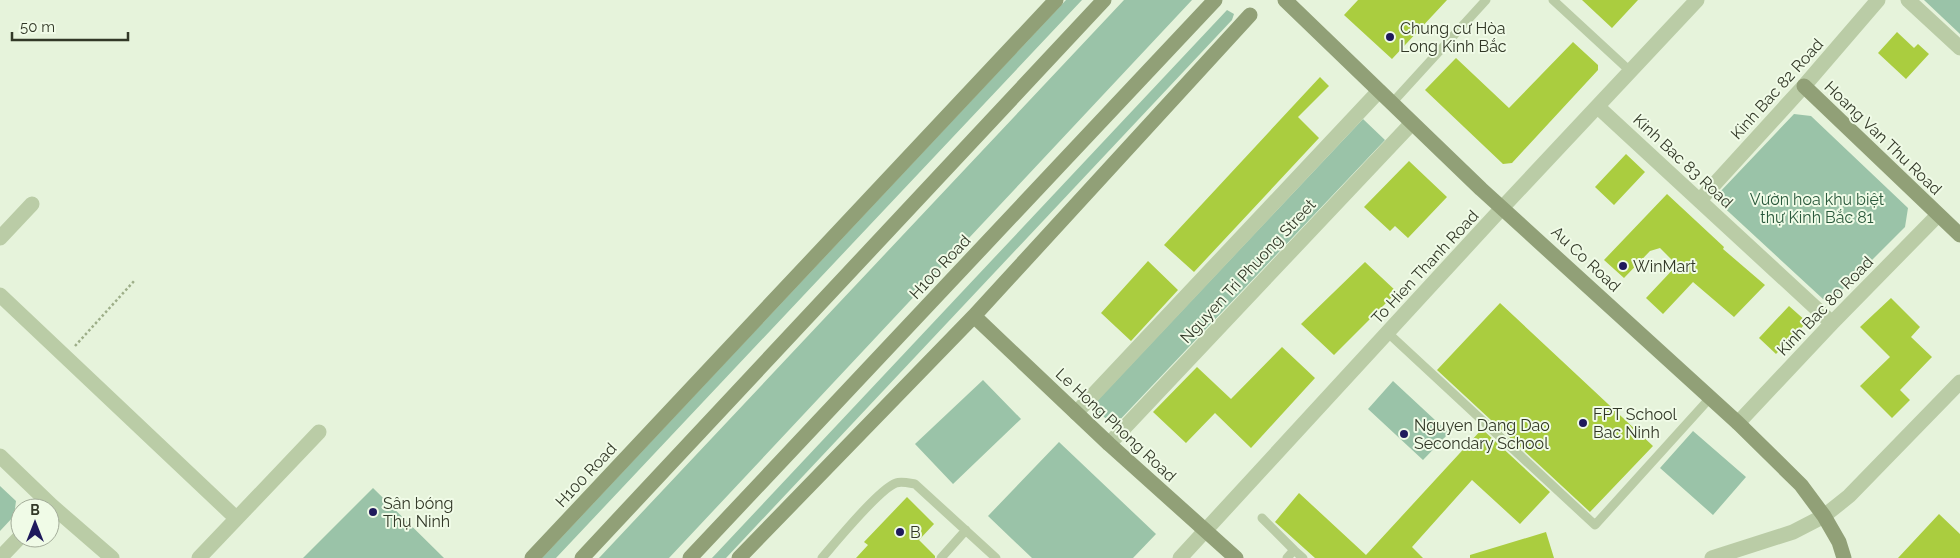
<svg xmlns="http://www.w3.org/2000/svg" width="1960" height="558" viewBox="0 0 1960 558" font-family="Raleway,sans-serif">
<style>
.green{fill:#9ac3a8}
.building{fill:#aacd3f}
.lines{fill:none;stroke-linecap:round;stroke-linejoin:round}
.path{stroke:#9dae88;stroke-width:2.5;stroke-dasharray:2.5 2.5;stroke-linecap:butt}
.lane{stroke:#bacca6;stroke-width:9}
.street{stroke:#bacca6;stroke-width:15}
.secondary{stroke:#91a077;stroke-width:15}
.poi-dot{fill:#1f1a5c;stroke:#f0fbe7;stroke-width:2}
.labels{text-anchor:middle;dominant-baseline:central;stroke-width:4;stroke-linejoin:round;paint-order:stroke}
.poi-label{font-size:16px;fill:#323827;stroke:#f0fbe7;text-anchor:start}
.street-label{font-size:16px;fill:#323827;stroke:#f0fbe7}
.park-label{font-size:16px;fill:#29583b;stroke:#f0fbe7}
</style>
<rect width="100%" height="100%" fill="#e6f3db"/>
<!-- green -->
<path class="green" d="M1066,0H1082L556,558H542Z
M1124,0H1192L669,558H599Z
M1924,0H1960V34Z
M1227,10L1234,14L1232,20L726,558H712Z
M1794,114L1811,116L1908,208L1905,227L1832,300L1823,299L1718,202V194Z
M1363,119L1385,140L1114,426L1092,406Z
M983,380L1021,419L953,484L915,444Z
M1393,381L1449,433L1423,460L1368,409Z
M1693,431L1746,477L1713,515L1660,468Z
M1059,442L1156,534L1133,558H1032L988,516Z
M0,486L16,501L14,516L0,531Z
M373,488L444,558H303Z"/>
<!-- building -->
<path class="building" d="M1358,0H1447L1392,59L1344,15Z
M1582,0H1638L1612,28Z
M1897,32L1914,48L1918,44L1929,54L1906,79L1878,53Z
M1573,42L1598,65V70L1512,163L1503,164L1425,90L1456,58L1509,108Z
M1320,77L1329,86L1298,117L1319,138L1194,272L1164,245Z
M1626,154L1645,172L1614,205L1595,187Z
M1409,161L1447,197L1408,238L1395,226L1390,231L1364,207Z
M1667,194L1724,247L1723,249L1765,285L1734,317L1693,282L1663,314L1646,298L1677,265L1660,248L1650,251L1624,278L1604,260Z
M1148,261L1178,290L1131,341L1101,313Z
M1365,262L1397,292L1334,355L1301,324Z
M1891,298L1920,327L1911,337L1932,357L1900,390L1910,400L1892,418L1860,386L1890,357L1860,327Z
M1500,303L1653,446L1590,512L1437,370Z
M1789,306L1807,322L1776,354L1759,338Z
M1282,347L1315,378L1251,448L1215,413L1186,443L1153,412L1197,367L1231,399Z
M1482,429L1550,492L1520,524L1472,480L1412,547L1423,558H1315L1275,522L1299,493L1366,555Z
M907,497L934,524L919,540L935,556V558H856L868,545L864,542Z
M1939,514L1960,534V558H1898Z
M1546,532L1554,558H1470V555Z"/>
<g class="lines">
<!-- path -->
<path class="path" d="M75,346L135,280"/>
<!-- lane -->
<path class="lane" d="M1553,0L1630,71
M1392,103L1486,0
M1388,333L1595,525L1710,398
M1262,518L1294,550L1287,558
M1294,550L1303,558
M822,558C835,543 879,489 896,483C901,481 909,483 915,484L996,558
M941,558L966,530"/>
<!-- street -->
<path class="street" d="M1908,0L1960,48
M1598,107L1832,323
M1700,200L1804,86L1878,0
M0,238L32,204
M0,295L236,518
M1076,413L1379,91
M1738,423L1832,323L1938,215
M1109,444L1412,123
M0,456L51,505
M48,508L51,505L112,558
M0,558L20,537
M199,558L319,432
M1180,558L1502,208L1697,0
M1712,558L1793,532L1824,516L1849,496L1960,382"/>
<!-- secondary -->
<path class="secondary" d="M1285,0L1481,189L1738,423L1801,485L1824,516L1839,542L1844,558
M1804,86L1960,235
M974,316L1109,444L1236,558
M532,558L1056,0
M582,558L1104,0
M690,558L1215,0
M739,558L974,316L1250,15"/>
</g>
<!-- markers -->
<g class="poi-dot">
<circle cx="1390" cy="37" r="5"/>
<circle cx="1623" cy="266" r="5"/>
<circle cx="1583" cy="423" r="5"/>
<circle cx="1404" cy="434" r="5"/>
<circle cx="373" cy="512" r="5"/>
<circle cx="900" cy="532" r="5"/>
</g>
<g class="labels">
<!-- poi labels -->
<g class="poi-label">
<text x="1400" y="28">Chung cư Hòa<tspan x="1400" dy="18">Long Kinh Bắc</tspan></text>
<text x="1633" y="266">WinMart</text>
<text x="1593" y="414">FPT School<tspan x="1593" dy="18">Bac Ninh</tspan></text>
<text x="1414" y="425">Nguyen Dang Dao<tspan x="1414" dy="18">Secondary School</tspan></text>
<text x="383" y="503">Sân bóng<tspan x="383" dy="18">Thụ Ninh</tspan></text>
<text x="910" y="532">B</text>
</g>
<!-- street labels -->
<g class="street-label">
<text transform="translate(1777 89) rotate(-48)">Kinh Bac 82 Road</text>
<text transform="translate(1883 138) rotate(44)">Hoang Van Thu Road</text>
<text transform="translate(1683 161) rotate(43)">Kinh Bac 83 Road</text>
<text transform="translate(1586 259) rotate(43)">Au Co Road</text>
<text transform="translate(940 267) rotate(-47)">H100 Road</text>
<text transform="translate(1425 267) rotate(-47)">To Hien Thanh Road</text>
<text transform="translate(1248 271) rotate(-47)">Nguyen Tri Phuong Street</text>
<text transform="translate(1825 306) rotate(-46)">Kinh Bac 80 Road</text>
<text transform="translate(1116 425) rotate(43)">Le Hong Phong Road</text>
<text transform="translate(586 475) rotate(-47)">H100 Road</text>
</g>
<!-- park labels -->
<g class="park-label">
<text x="1817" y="199">Vườn hoa khu biệt<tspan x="1817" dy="18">thự Kinh Bắc 81</tspan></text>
</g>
</g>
<!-- north arrow -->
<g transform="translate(35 523)"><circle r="24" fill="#f0fbe7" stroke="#a4ad9a"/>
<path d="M0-4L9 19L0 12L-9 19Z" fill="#1f1a5c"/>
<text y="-8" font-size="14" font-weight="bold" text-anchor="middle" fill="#323827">B</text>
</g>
<!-- scale -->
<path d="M12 32v8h116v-8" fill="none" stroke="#323827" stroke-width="2.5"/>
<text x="20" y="32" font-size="15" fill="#323827" stroke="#f0fbe7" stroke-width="4" paint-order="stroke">50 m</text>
</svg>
